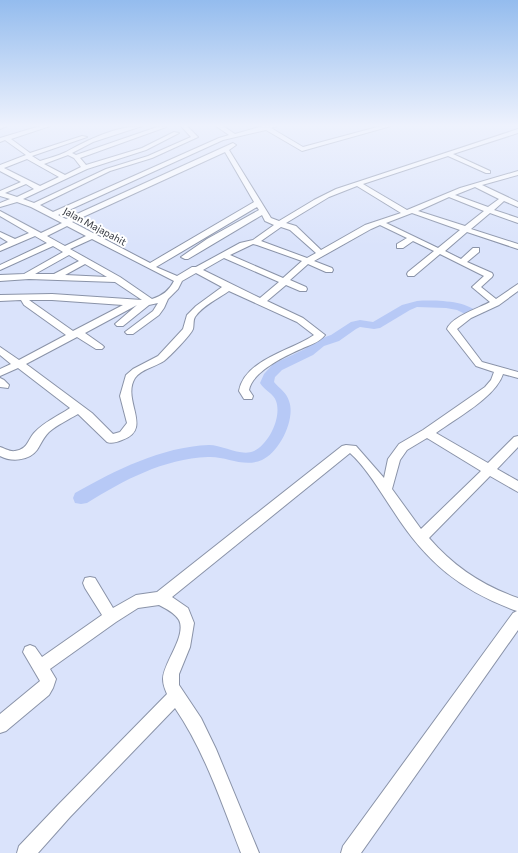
<svg xmlns="http://www.w3.org/2000/svg" width="518" height="853" viewBox="0 0 518 853" font-family="Commissioner,sans-serif">
<style>
.lines{fill:none;stroke-linecap:round;stroke-linejoin:round}
.river{fill:#b7c9f6;fill-rule:evenodd}
.minor-casing{stroke:#8a93a8;stroke-width:2}
.minor{fill:#fff;fill-rule:evenodd}
.labels{text-anchor:middle;dominant-baseline:central;stroke-width:4;stroke-linejoin:round;paint-order:stroke}
.far-street-label{font-size:10px;fill:#31353d;stroke:#fff}
</style>
<rect width="100%" height="100%" fill="#dae3fb"/>
<g class="lines">
<!-- river -->
<path class="river" d="M417,301C433,300 468,300 479,314L477,316H469L457,310L446,308L417,307L410,310L380,328L374,329L360,327L356,329L339,341L324,346L313,355L282,370L275,377L274,382C279,388 287,393 289,401C296,419 279,453 262,460C243,468 227,456 208,457C163,459 124,480 87,503L81,504L75,503L73,498L75,493C116,470 161,447 209,445C223,445 241,457 254,451C269,444 282,417 276,401C274,394 264,390 260,383L264,374L273,364L305,349L314,341L331,335L351,322L360,320L373,322L402,305Z"/>
<!-- minor casing -->
<g class="minor-casing">
<path id="minor" d="M0,126H7L0,129Z
M40,126H50L11,139L30,153L82,136L87,137L32,156L40,161C48,158 58,156 66,152C87,140 117,126 142,126L93,142L72,153L76,155L160,126L166,127L80,158L86,165L142,148L174,132L179,133L146,150L87,169L23,199L34,203L106,169L148,156L191,137L181,126H187L198,137L152,158L110,171L40,205L53,212L219,138L229,135L216,126H223L235,134L263,126H277L271,128L303,147L381,126H391L302,151L266,130L223,140L58,215L66,219L233,143L236,145L229,150L271,218L279,221L314,200L336,189L518,129V133L453,154L490,171V173H486L448,156L363,184L407,210L460,188L518,171V175L482,185L518,202V207L504,201L494,210L518,218V223L490,213L471,229L518,244V249L467,232L445,251L461,259L473,248H479V252L467,262L492,273L493,275L492,277L481,287L496,299L518,284V291L499,305L471,318L457,329L482,362L518,372V378L503,374C496,397 455,419 436,433L488,463L514,437L518,436V447L497,469L518,481V492L490,476L429,538C453,566 483,586 518,598V630L361,853H341L343,846L513,613L517,611C461,591 426,562 394,512C382,494 366,467 350,453L172,597L188,608L194,623L190,647L179,674V685L201,718L216,749L259,853H241C222,804 205,752 175,708L70,817L38,853H17L19,846L58,805L167,694C165,689 163,685 163,679C163,663 187,636 179,620C175,613 165,608 159,605L138,608L116,622L50,669L56,679L53,688L49,695L6,731L0,733V714L40,681L23,652L25,647L30,645L35,647L42,657L102,615L85,588L83,583L85,578L90,577L95,578L113,608L136,595L157,592L342,446L346,445L356,446L384,478L388,459L399,444L423,430L485,387L491,380L494,372L476,366L447,329C451,317 479,308 490,302L472,287L484,276L440,254L414,276H408L407,274L408,272L434,251L413,241L403,248H397V244L407,238L380,225L371,229L314,261L332,268L333,270L332,272H326L308,264L290,280L306,287L307,289L306,291H300L286,285L267,301L303,318L325,335C319,343 309,345 301,349C285,356 252,372 249,390L253,396L252,399H244L239,391C245,359 291,351 314,335L297,322L229,291C219,298 202,306 195,317C193,320 194,325 193,329C191,335 169,357 164,361C155,367 141,369 135,378C121,400 154,429 122,440C117,442 112,444 107,442L78,414C68,420 57,425 49,432C43,438 41,444 37,450C29,461 11,462 0,456V447C4,448 10,452 15,451C28,449 27,441 34,433C44,422 58,416 70,408L18,368L0,376V369L11,364L0,355V347L19,360L66,335L24,305L21,300L0,301V295L52,294L142,300L115,282L29,279L0,281V275L24,274L63,252L53,246L0,270V265L47,243L35,236L0,251V246L8,242L0,237V232L15,239L29,233L0,216V211L41,233L62,223L31,207L17,202L0,207V203L10,199L0,196V191L21,182L0,171V165L26,155L5,140L0,142V138ZM225,152L254,202L150,263L72,222ZM68,155L74,158L81,167L65,175L44,164ZM27,159L59,177L40,186L4,168ZM26,184L34,189L17,197L5,193ZM357,186L401,213L365,225L321,250L296,226L286,223L329,197ZM475,187L499,199L488,207L455,195ZM449,197L484,211L465,226L418,211ZM257,207L259,210L207,239L181,257L185,259H188L262,215L265,221L274,225L253,240L240,243L196,267H192L177,276L156,267ZM412,213L460,230L438,248L386,223ZM67,226L86,236L65,246L47,236ZM281,227L290,230L316,253L307,258L261,241ZM92,239L174,281C169,291 162,296 152,299L120,277L70,249ZM253,244L257,245L302,261L283,278L230,255ZM69,255L79,261L54,274H35ZM224,258L279,282L260,298L203,270ZM85,264L107,277L65,275ZM196,273L222,287L196,306L187,315L183,329L158,356L133,369L126,375L120,396L127,423L120,432L113,434L92,413L26,364L77,337L96,349H102L104,347L102,345L85,333L137,305L115,324L117,326H123L149,305L158,303L153,311L125,332L127,334H133L159,315L164,308L168,299L178,289L182,281ZM29,300H52L123,305L73,331ZM427,438L481,471L421,529L392,489L400,460L407,450Z
M0,378L4,380L9,385L8,388L0,387Z"/>
</g>
<!-- minor -->
<use href="#minor" class="minor"/>
</g>
<!-- sky -->
<linearGradient id="sky" x2="0" y2="1"><stop stop-color="#94bcee"/><stop offset="0.51" stop-color="#eef2fd"/><stop offset="1" stop-color="#eef2fd" stop-opacity="0"/></linearGradient>
<rect width="518" height="246" fill="url(#sky)"/>
<g class="labels">
<!-- far-street labels -->
<g class="far-street-label">
<text transform="translate(95 226) rotate(28)">Jalan Majapahit</text>
</g>
</g>
</svg>
